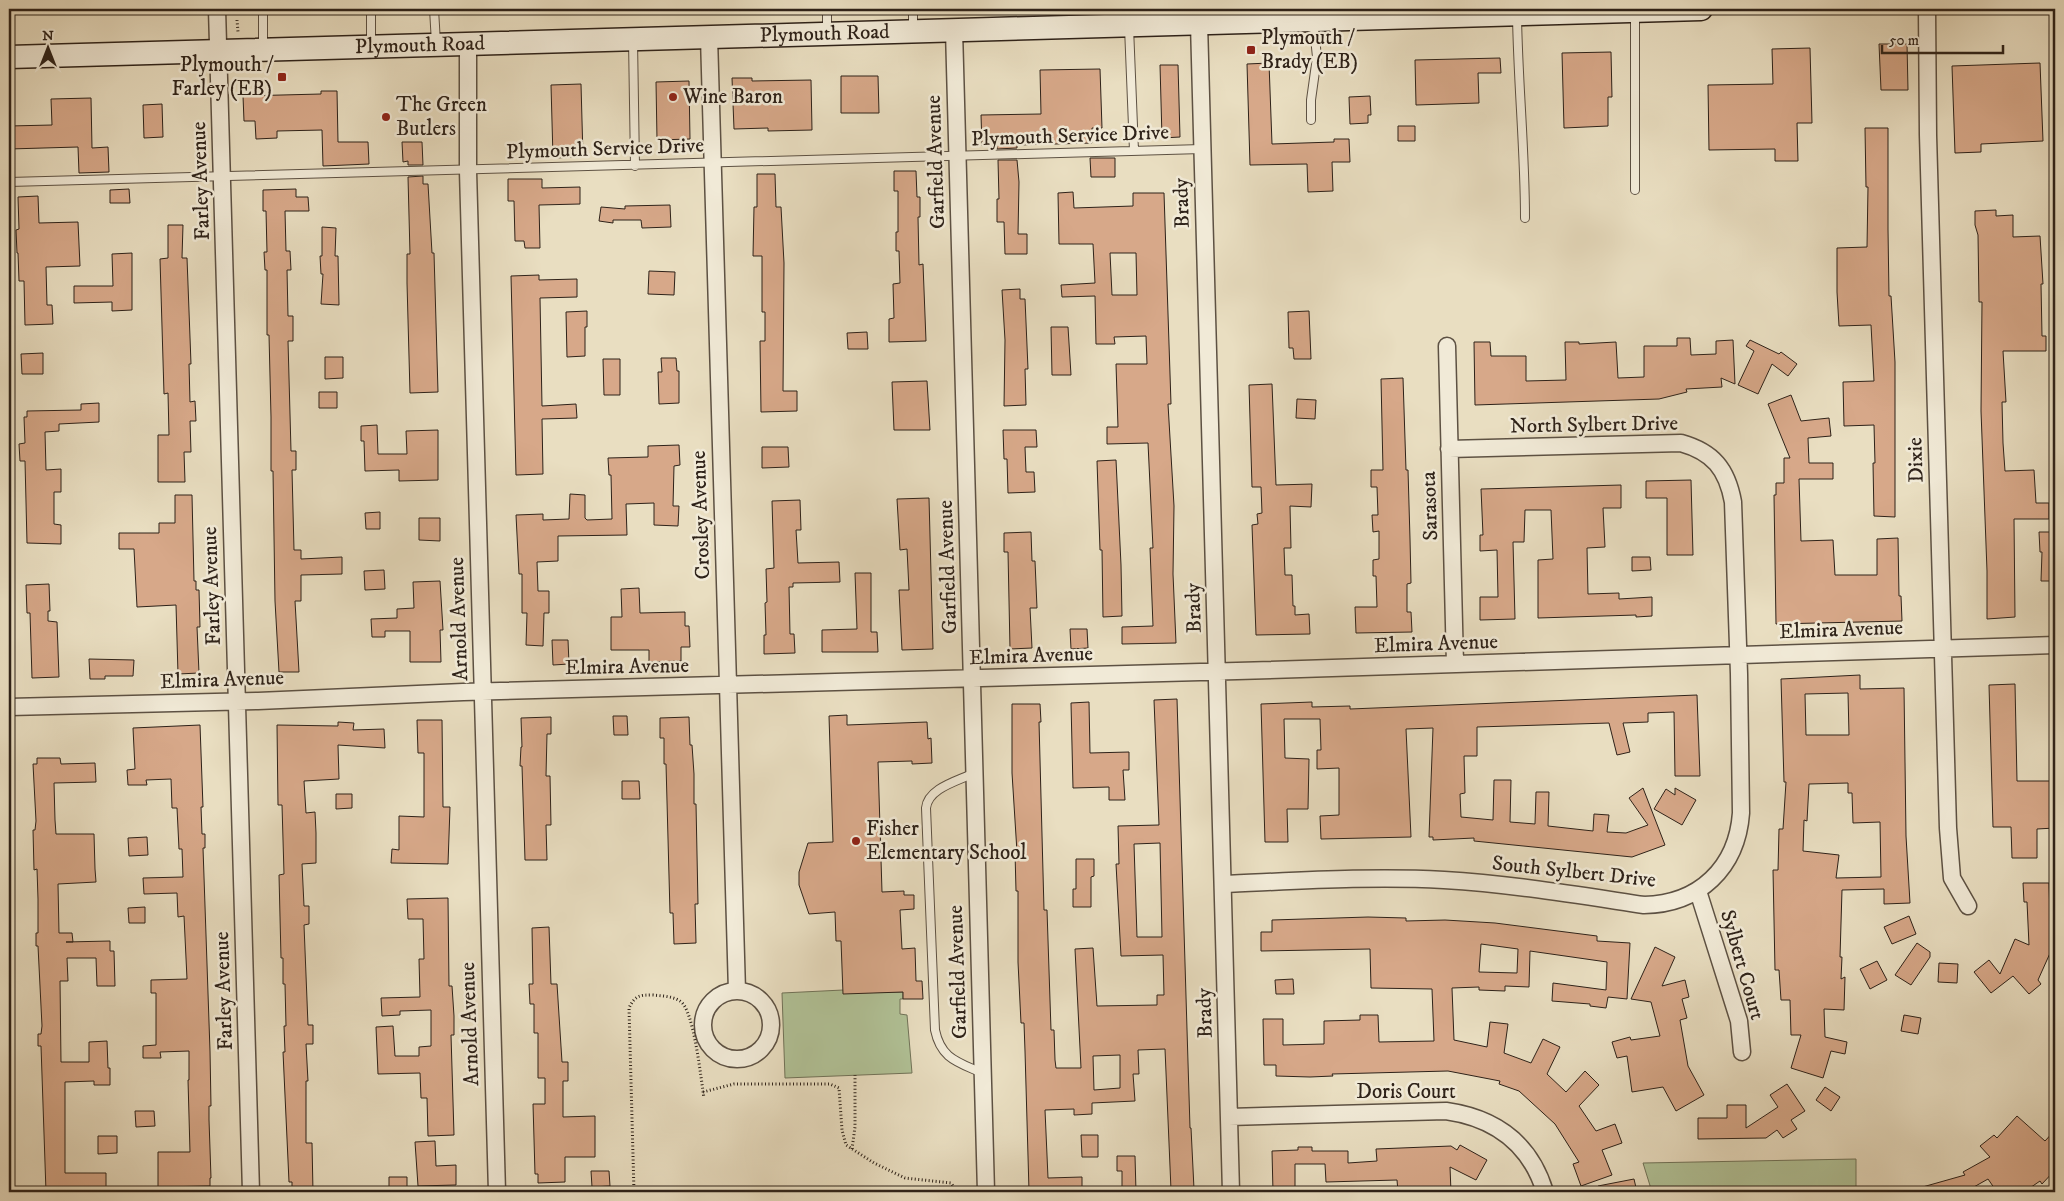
<svg xmlns="http://www.w3.org/2000/svg" width="2064" height="1201" viewBox="0 0 2064 1201" font-family="'IM FELL DW Pica',serif">
<style>
.green{fill:#b1c297;stroke:#707258}
.building{fill:#d7a889;stroke:#2e2219;fill-rule:evenodd}
.lines{fill:none;stroke-linecap:round;stroke-linejoin:round}
.lane-casing{stroke:#5d5143;stroke-width:10}
.street-casing{stroke:#5d5143;stroke-width:19}
.secondary-casing{stroke:#2e2219;stroke-width:25}
.path{stroke:#2e2219;stroke-width:3;stroke-dasharray:1 2.5;stroke-linecap:butt}
.lane{stroke:#f1ead7;stroke-width:8}
.street{stroke:#f1ead7;stroke-width:16}
.secondary{stroke:#f1ead7;stroke-width:22}
.poi-dot{fill:#8f2418;stroke:#f1ead7;stroke-width:2}
.labels{text-anchor:middle;dominant-baseline:central;stroke-width:5;stroke-linejoin:round;paint-order:stroke}
.street-label{font-size:21px;fill:#2e2219;stroke:#f1ead7}
.poi-label{font-size:21px;fill:#2e2219;stroke:#f1ead7;text-anchor:start}
</style>
<rect width="100%" height="100%" fill="#e9dec1"/>
<filter id="stains"><feTurbulence type="fractalNoise" baseFrequency=".004" numOctaves="4"/><feColorMatrix values="0 0 0 0 .2 0 0 0 0 .09 0 0 0 0 .02 0 0 0 .5 -.17"/></filter>
<radialGradient id="worn" r=".72"><stop offset=".6" stop-color="#630" stop-opacity="0"/><stop offset="1" stop-color="#630" stop-opacity=".3"/></radialGradient>
<!-- green -->
<path class="green" d="M843,990L844,993L903,992V999H900V1014L907,1015L912,1073L785,1078L782,993Z
M1856,1159V1192H1652L1643,1163Z"/>
<!-- building -->
<path class="building" d="M1879,44H1907L1908,90H1881Z
M1810,48L1812,123H1797L1798,161H1775V149L1709,150L1708,85L1773,84L1772,49Z
M1611,52L1612,97H1608V126L1564,128L1562,53Z
M1500,58L1501,73H1478L1479,103L1416,105L1415,60Z
M1269,63L1272,144L1334,142V139H1349L1350,162H1332L1333,191L1308,192L1307,164L1250,165L1247,64Z
M2040,63L2043,141L1981,144V152L1955,153L1952,66Z
M1160,65H1178L1180,137L1162,138Z
M1100,69L1102,128H1092V143L1017,145V148L997,149V146H982L981,115L1041,114L1040,70Z
M841,76H878L879,113H841Z
M732,78H752V81L811,80L812,130L768,131V128L734,129Z
M689,81L690,139L657,140L656,82Z
M581,84L583,157L553,158L551,85Z
M321,91H337L338,142H368L369,164L323,166L322,130L277,131V138L256,139L255,121H244L243,96L321,94Z
M1370,96L1371,115H1368V123L1350,124L1349,97Z
M91,98L92,148L108,147L109,172L79,173L78,147L9,149V126L52,125L51,99Z
M162,104L163,137L144,138L143,105Z
M1398,126H1415V141H1398Z
M1865,128H1888V229L1889,296H1891L1895,362V517L1874,516L1873,463H1875L1874,425L1844,426L1843,382L1874,381L1871,325L1839,326L1837,292V248L1867,247L1868,187H1866Z
M402,142H422L423,165H408V161L403,162Z
M1090,158H1115V177H1091Z
M998,160H1017L1019,182L1018,234H1027V254H1005L1004,222H997V199H999Z
M894,171H916L917,197H920V217H918L919,265L923,264L926,341L889,342V319L894,318L893,284L900,283L899,251H896V232H898V191H894Z
M757,174H775L776,207H781L784,263L783,391H797V411L761,412L760,341H765V312H762V256H753L754,207H757Z
M423,176V184H428L432,253H434L438,392L410,393L407,283V254H410L408,177Z
M508,179H542V188L580,187V204L539,205L540,248H525L524,241H515L514,201H508Z
M129,189L130,203H110V190Z
M296,189V197H308L309,211H285L286,251H290L291,270H287L288,316H293V341H288L291,451H296V470H292L294,550H301V559L342,557V574L301,575V601H295L299,672H279L275,601L273,471H271V417L269,335H267V270H265L264,252H267L266,211H263V190Z
M1073,192L1074,208L1133,206V193H1164L1171,404H1168L1174,506L1173,574L1176,643L1122,644V627L1153,626L1150,548H1153L1148,443L1107,444V427H1118L1116,364H1147L1146,336L1114,337L1115,344H1096L1095,296L1062,297L1061,285L1095,283L1093,244H1059L1058,193ZM1110,253H1136L1137,295H1112Z
M38,196L39,223L78,222L80,266L46,267L47,305H52L53,324L25,325L24,281H19L18,253H17L16,230L19,229L18,197Z
M670,205L671,227L642,228L641,220H613V223L599,221L601,207L625,209V206Z
M1996,210V216L2013,215V237L2040,236L2043,284H2041L2042,336H2046V351H2003L2006,402H2002L2003,443L2005,471L2034,470L2036,503H2049V519H2014L2015,617L1987,619V571L1981,411L1982,302H1979L1978,235L1975,225V211Z
M168,225H183L182,258H187L191,364H189L190,402L195,401L196,421H190L191,452H184L185,482H158V435H169L168,393L164,394L160,259L168,258Z
M322,227L336,228L335,256H338L339,305L321,304L323,274H321L320,256H322Z
M132,253V310L112,311V302L74,303V286H113L112,254Z
M649,271L675,272L674,295L648,294Z
M539,275V280L577,279V297L540,298L542,406L576,404L577,418L542,419L543,474L516,475L511,276Z
M1020,289V299H1025L1028,369H1025L1026,405L1004,406L1005,340L1002,290Z
M587,311V327H585V356L567,357L566,312Z
M1309,311L1311,359H1294L1293,348H1289L1288,312Z
M1051,327H1068L1071,375H1052Z
M867,332L868,349H848L847,333Z
M1677,338H1690L1691,355L1716,354V341L1733,340L1735,384L1721,378L1722,387L1686,389L1687,392L1659,399L1475,405L1474,342H1490L1491,356H1526V381L1566,380L1565,342H1579V344L1616,342L1618,378L1644,377V346H1677Z
M1750,340L1779,354L1781,352L1797,364L1788,376L1772,364L1758,394L1738,385L1754,351L1746,346Z
M43,353V374H22L21,354Z
M325,357H343V378L325,379Z
M661,358H676L677,371H679V403L659,404L658,372H662Z
M603,359H620V395H604Z
M1403,378L1406,470H1408L1410,539L1411,583L1407,584V612H1411L1412,632L1356,633L1355,607H1377L1376,576H1373V560L1379,559V531L1373,532L1372,515H1378L1377,487H1371V470H1383L1381,379Z
M927,381L930,430H894L892,382Z
M1272,384L1276,485L1312,484L1311,507L1290,506L1291,548H1284L1285,575H1292L1293,606H1295V615L1309,614L1310,634L1256,635L1252,525L1258,524L1257,514L1262,513L1261,487H1252L1249,385Z
M319,392H337V408H319Z
M1791,395L1801,421L1829,418L1831,436L1808,438L1809,463H1833V479H1799L1801,541L1833,540L1835,575H1877V539L1898,538L1899,596H1901L1902,621L1776,624L1774,495H1776V483H1784V458H1790L1768,404Z
M1297,399L1316,400L1315,419L1296,418Z
M99,403V422L59,424V431L45,432L46,470L61,469V492H54V524L61,525V544L27,543L25,461H20L19,444L25,443L24,417H27V411L81,410V404Z
M377,425L378,454H407L406,431L438,430V480L399,481V470L365,471L364,441H361V426Z
M1003,430H1036L1037,447H1025L1026,472H1034L1035,492L1008,493L1007,459H1004Z
M679,445L680,465L674,466L673,506H679L678,526L654,525V503L626,504L627,535L558,536V561L537,562L538,591H549V613H544L543,646L526,645L527,613H522V574H519L516,515L543,514V520L569,519L570,494L585,495V518L587,520L612,519L611,475H609L608,458L648,457V446Z
M762,447H788L789,467L762,468Z
M1116,460L1121,565L1122,616L1103,617L1102,550H1100L1097,461Z
M1691,480L1693,555H1667V498H1646V481Z
M1621,485V508H1603L1605,547L1587,548L1588,594L1619,593V599L1652,597V616L1636,617V615L1538,618V560L1553,559L1551,510H1525L1524,542H1513L1515,619L1480,620V597H1498L1497,550L1480,551V535H1483L1481,489Z
M175,495H192L194,581H196V590H199L200,627H197L199,673L178,674L176,605L137,607L134,549H119V533H159V523H175Z
M929,498L933,649L902,650L899,590H909L907,549L900,550L897,499Z
M800,500L801,530H796L798,563L839,562L840,582L793,583V587H789L790,634H794L795,653L764,654V635H766L765,603L767,602L766,569L774,568L772,501Z
M380,512V529H366L365,513Z
M419,518H440V541L419,540Z
M1031,532L1032,561H1035L1037,608H1030L1032,648L1010,649L1008,552H1004V533Z
M2039,532H2055V581H2041L2042,552H2040Z
M1632,557H1650L1651,570L1632,571Z
M384,570L385,589L365,590L364,571Z
M855,573H871V632H877L878,652H822V630L857,629Z
M440,581L443,630H440L441,662H410V631H385V637H372L371,619L397,618V609L414,608L413,582Z
M49,584L50,611H48V621L57,622L59,677L32,678L30,613H27L26,585Z
M639,588L640,613L685,612V626H689L690,647H681V661L649,662V650H611V617H622L621,589Z
M1070,629H1087L1088,648L1071,649Z
M552,640H568L569,664L553,665Z
M89,659L134,660L133,676H105V679H90Z
M1860,675V689L1904,688L1906,836L1910,903L1884,904V889L1842,890L1840,957H1842L1841,979L1845,977L1844,1010L1824,1009L1825,1037L1847,1042L1845,1054L1831,1051L1823,1078L1791,1068L1801,1035H1791L1790,1000H1781L1779,970H1775L1773,870H1778L1779,829H1783L1786,782H1784L1781,679ZM1848,693L1849,735H1806L1805,694ZM1848,783V793H1852L1853,823L1880,822L1881,877L1836,878L1839,855L1803,851L1804,820L1807,821L1809,784Z
M2015,684L2017,781H2055V828L2037,829V858H2012L2011,827H1993L1989,685Z
M1697,695L1700,776H1675L1674,712L1648,713V722L1623,723L1630,752L1617,755L1609,723L1477,727V756H1464L1465,793L1460,794L1461,817L1493,820L1494,780H1511L1510,822L1535,824L1536,792H1549L1548,826L1593,831L1594,814L1609,815L1607,832L1626,833L1648,825L1629,798L1643,788L1665,845L1632,857L1474,841V838L1433,840V837H1429L1433,728L1406,729L1411,837L1321,839L1320,816L1339,815V768L1317,769V750H1321L1320,719H1284L1285,758L1309,759L1308,809H1287L1288,842H1265L1261,704L1312,702V707L1350,706V709Z
M1177,699L1190,1128H1191L1194,1189L1171,1190L1165,1049L1138,1050L1139,1074H1133L1135,1101L1092,1103V1114L1074,1115V1109L1045,1110L1048,1178L1082,1177V1191L1067,1192V1190L1029,1191L1025,1051L1024,1023H1021L1018,962V891H1016L1015,852H1017L1012,773V704H1040L1041,722H1039L1044,910H1047L1051,1030H1054L1055,1060L1056,1068H1081L1075,949L1093,948L1097,1006L1157,1005V995H1164L1163,955L1121,956L1116,864H1119L1118,826L1159,825L1154,700ZM1160,843L1162,937H1137L1134,844ZM1120,1055V1088L1094,1090L1093,1056Z
M1089,702L1090,753L1129,752V770H1123L1125,800H1109V787L1073,788L1071,703Z
M847,715V725L927,722L928,739L931,738L932,763L912,764V761L878,762L882,892L904,891V895H914V909L900,910L902,949L915,948L916,981H922L923,999H903V992L843,994L841,941H836L835,912L809,914L799,885V872L808,843L833,842L829,716Z
M613,716H627L628,735H614Z
M551,717V734H547L546,776H550L551,825H546L547,860H525L522,766H520L521,747H522L521,718Z
M689,717L690,745H692L694,774V804H696L698,904H695L696,943L674,944L673,913H670L666,764H664V738H660V718Z
M417,720H442L443,807H450L448,864L391,863L392,849L399,850V816L424,817V753H418Z
M338,722L354,723L353,730L384,729L385,748L338,745L339,779L304,781L306,813L315,812L316,833V863L302,864L304,906H309V924L304,925L308,1025H313V1044H306L308,1081H306V1143H312L313,1192H292V1182H289L283,1052H285L284,1026H286L285,984H283V958H281L279,875L284,874L282,805H278L277,725L338,726Z
M200,725L203,807H201L202,834H205V848H203L210,1051L211,1106H209V1120L211,1178H210V1186L158,1187V1152H190L188,1080H189V1051L160,1052L161,1058H143V1046L156,1045V993H151V980L187,979L184,916L178,917L177,893L144,894L143,878L183,877L182,849H179L177,808H172L171,779L146,780L147,785H128L127,770L135,769L133,728Z
M37,758H60L61,764L95,763L96,782L54,783L55,820L56,834H94L95,869L96,882L58,884L59,933H72L73,942H66L110,941V951H114L115,986H97L96,958H67L68,981H60L61,1062H89V1042L107,1041L108,1068H110V1085H94V1081L65,1082V1173H106V1190L46,1192L41,1046H38V1034H41L42,1026L38,946H36V933H38V899L37,869L34,870L33,830H35L36,821L33,764H37Z
M622,781H639L640,799H622Z
M1675,788L1696,800L1682,825L1654,809L1666,789L1675,795Z
M336,794H352V808L336,809Z
M147,837L148,855L129,856L128,838Z
M1076,859H1094V876L1091,877V907H1073V889H1076Z
M2023,883H2049L2051,951L2038,980L2041,984L2029,994L2013,976L1991,993L1974,972L1989,960L2000,974L2015,939L2029,945L2027,902H2024Z
M448,898L449,986H452L454,1016V1035H451L454,1135L428,1136L427,1098H421L420,1073L378,1074L376,1027L393,1026L395,1056H419V1047L431,1046V1010L400,1011V1015L382,1016L381,998L420,997L419,959H424L423,919H408L407,899Z
M145,907V923H129L128,908Z
M1909,916L1916,934L1892,944L1884,927Z
M1368,917L1406,918V921L1445,920L1495,923L1597,936V941L1630,943L1627,999L1608,997L1606,1008L1590,1006V1004L1552,1001L1553,983L1606,990L1607,962L1530,951L1529,987L1505,986V991L1479,990V987L1452,988L1454,1040L1487,1047L1490,1022L1508,1024L1504,1053L1531,1063L1543,1039L1560,1047L1547,1074L1566,1092L1585,1071L1599,1085L1579,1106L1596,1131L1615,1124L1622,1143L1602,1150L1612,1175L1581,1186L1573,1164L1579,1162L1555,1124L1519,1091L1499,1084L1500,1081L1448,1071L1332,1074L1333,1076L1310,1077L1276,1076V1065H1264L1263,1019H1283V1045L1324,1044V1021L1360,1020V1015H1378L1379,1042L1434,1041L1432,989L1371,988L1370,949L1261,951V932H1272V920ZM1481,944L1518,949L1517,973L1479,972Z
M549,927L551,984H557L562,1062H568V1081H563V1117L595,1116V1157H565V1182L538,1183V1174H535L533,1104H545V1078H538V1033H534V1004H530L529,984H533L532,928Z
M1917,943L1930,952V957L1911,985L1895,975Z
M1655,947L1675,957L1662,986L1685,980L1689,997L1682,999L1687,1018L1680,1020L1688,1066L1704,1095L1676,1111L1663,1087L1632,1092L1627,1056L1617,1058L1612,1042L1630,1037L1631,1040L1660,1036L1651,1002L1631,999Z
M1877,961L1887,980L1870,989L1860,969Z
M1939,963L1958,964L1957,983L1938,982Z
M1293,979L1294,994H1276L1275,980Z
M1904,1015L1921,1018L1918,1034L1901,1031Z
M1787,1084L1805,1111L1791,1120L1797,1129L1783,1138L1777,1130L1766,1138L1698,1139V1118H1727V1105H1746V1128L1778,1107L1770,1095Z
M1825,1087L1840,1097L1831,1111L1816,1100Z
M135,1111H154L155,1126L136,1127Z
M2017,1116L2045,1141L2055,1130V1170L2042,1184L2040,1181L2024,1192H1997L1988,1179L1965,1192H1919V1188L1965,1175L1963,1172L1990,1157L1980,1146L1994,1135L1997,1138Z
M1081,1135H1098V1157H1082Z
M98,1136H117V1153L98,1154Z
M435,1141L436,1166L456,1165V1185L418,1186L415,1142Z
M1460,1145L1487,1160L1476,1180L1450,1167L1451,1192H1398L1397,1180L1326,1182L1325,1164H1295V1192H1273L1272,1151L1298,1150V1147H1312V1151H1348V1163L1377,1161L1376,1149L1451,1146L1457,1150Z
M1117,1156H1135L1136,1192H1122V1171H1117Z
M591,1171H609L610,1186L592,1187Z
M389,1177H407V1192H389Z
M1634,1179L1637,1192H1598V1186Z"/>
<g class="lines">
<!-- lane casing -->
<g class="lane-casing">
<path id="lane" d="M371,9V45
M434,9L436,43
M827,9V32
M913,9V29
M1164,9V22
M1517,16C1518,83 1525,151 1525,218
M1129,27L1134,151
M633,40L635,166
M263,47V9
M1311,120V100L1317,57L1312,9
M9,182L1202,149
M1635,190V13
M974,773C958,781 928,788 926,808L935,1030C941,1059 958,1062 982,1073"/>
</g>
<!-- street casing -->
<g class="street-casing">
<path id="street" d="M217,9L251,1192
M1927,9L1928,135L1948,828L1952,878L1968,906
M1199,23L1231,1192
M954,30L986,1192
M709,37L737,991
M468,44V171L497,1192
M1447,346L1455,664
M9,707L258,701L463,692L1237,671L2055,645
M1223,884C1296,881 1370,876 1444,880C1511,884 1577,895 1644,905C1699,904 1737,868 1741,813L1739,674L1733,502C1727,469 1713,452 1681,443L1449,449
M1698,891L1739,1021L1742,1052
M703 1025a34 34 0 1 1 68 0a34 34 0 1 1-68 0Z
M1229,1117L1446,1111C1495,1118 1530,1143 1545,1192"/>
</g>
<!-- secondary casing -->
<g class="secondary-casing">
<g id="secondary">
<path id="s1" d="M9,57L1701,9"/>
</g>
</g>
<!-- path -->
<path class="path" d="M237,20L238,32
M703,1092L734,1084H830L839,1088L842,1130L846,1145L874,1163L905,1178L951,1183L957,1192
M852,1149L855,1127V1075
M634,1192L629,1008C635,995 640,995 653,995C662,996 672,996 680,1001C694,1009 701,1080 704,1098"/>
<!-- lane -->
<use href="#lane" class="lane"/>
<!-- street -->
<use href="#street" class="street"/>
<!-- secondary -->
<use href="#secondary" class="secondary"/>
</g>
<!-- markers -->
<g class="poi-dot">
<rect x="1246" y="45" width="10" height="10" rx="2.5"/>
<rect x="277" y="72" width="10" height="10" rx="2.5"/>
<circle cx="673" cy="97" r="5"/>
<circle cx="386" cy="117" r="5"/>
<circle cx="856" cy="841" r="5"/>
</g>
<g class="labels">
<!-- street labels -->
<g class="street-label">
<text stroke="none"><textPath href="#s1" startOffset="816">Plymouth Road</textPath></text>
<text stroke="none"><textPath href="#s1" startOffset="411">Plymouth Road</textPath></text>
<text transform="translate(1070 136) rotate(-2)">Plymouth Service Drive</text>
<text transform="translate(605 149) rotate(-2)">Plymouth Service Drive</text>
<text transform="translate(936 162) rotate(-92)">Garfield Avenue</text>
<text transform="translate(201 181) rotate(-92)">Farley Avenue</text>
<text transform="translate(1182 203) rotate(-92)">Brady</text>
<text transform="translate(1594 425) rotate(-1)">North Sylbert Drive</text>
<text transform="translate(1916 460) rotate(-92)">Dixie</text>
<text transform="translate(1430 506) rotate(-92)">Sarasota</text>
<text transform="translate(701 515) rotate(-92)">Crosley Avenue</text>
<text transform="translate(948 567) rotate(-92)">Garfield Avenue</text>
<text transform="translate(212 586) rotate(-92)">Farley Avenue</text>
<text transform="translate(1194 608) rotate(-92)">Brady</text>
<text transform="translate(459 619) rotate(-92)">Arnold Avenue</text>
<text transform="translate(1841 630) rotate(-2)">Elmira Avenue</text>
<text transform="translate(1436 644) rotate(-2)">Elmira Avenue</text>
<text transform="translate(1031 656) rotate(-2)">Elmira Avenue</text>
<text transform="translate(627 667) rotate(-1)">Elmira Avenue</text>
<text transform="translate(222 680) rotate(-2)">Elmira Avenue</text>
<text transform="translate(1574 872) rotate(6)">South Sylbert Drive</text>
<text transform="translate(1742 965) rotate(74)">Sylbert Court</text>
<text transform="translate(958 972) rotate(-92)">Garfield Avenue</text>
<text transform="translate(224 991) rotate(-92)">Farley Avenue</text>
<text transform="translate(1205 1013) rotate(-92)">Brady</text>
<text transform="translate(470 1024) rotate(-92)">Arnold Avenue</text>
<text x="1406" y="1092">Doris Court</text>
</g>
<!-- poi labels -->
<g class="poi-label">
<text x="1261" y="38">Plymouth /<tspan x="1261" dy="24">Brady (EB)</tspan></text>
<text x="272" y="65" text-anchor="end">Plymouth /<tspan x="272" dy="24">Farley (EB)</tspan></text>
<text x="683" y="97">Wine Baron</text>
<text x="396" y="105">The Green<tspan x="396" dy="24">Butlers</tspan></text>
<text x="866" y="829">Fisher<tspan x="866" dy="24">Elementary School</tspan></text>
</g>
</g>
<!-- margin -->
<rect width="2064" height="1201" fill="none" stroke="#e9dec1" stroke-width="30"/>
<rect x="10" y="10" width="2044" height="1181" fill="none" stroke="#2e2219" stroke-width="2.5"/>
<rect x="15" y="15" width="2034" height="1171" fill="none" stroke="#2e2219"/>
<!-- north arrow -->
<g transform="translate(48 48)" stroke="#f1ead7" stroke-width="4" paint-order="stroke">
<path d="M0-4L9 19L0 12L-9 19Z" fill="#2e2219"/>
<text y="-8" font-size="14" font-weight="bold" text-anchor="middle" fill="#2e2219">N</text>
</g>
<!-- scale -->
<path d="M1882 45v8h121v-8" fill="none" stroke="#2e2219" stroke-width="2.5"/>
<text x="1889" y="45" font-size="15" fill="#2e2219" stroke="#f1ead7" stroke-width="4" paint-order="stroke">50 m</text>
<rect width="100%" height="100%" filter="url(#stains)"/>
<rect width="100%" height="100%" fill="url(#worn)"/>
</svg>
